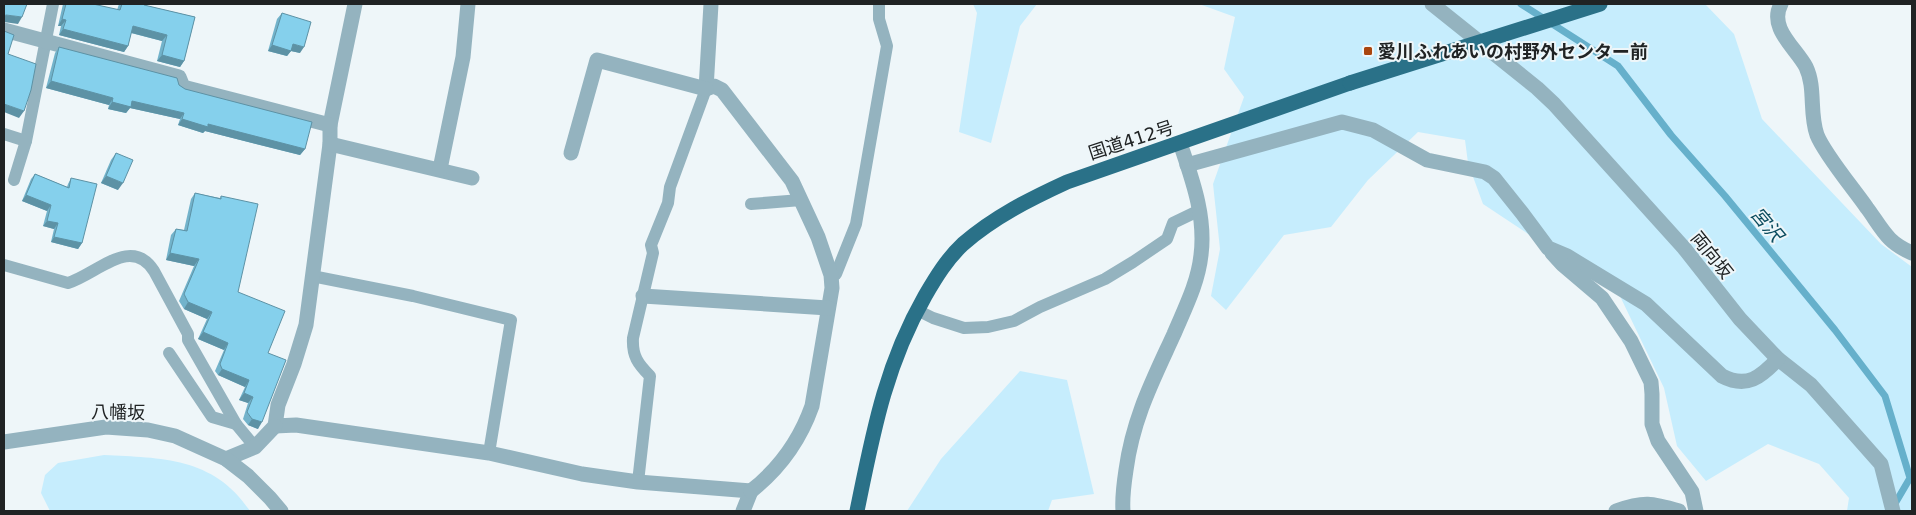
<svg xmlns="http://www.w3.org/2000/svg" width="1916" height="515" font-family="'DejaVu Sans','Noto Sans JP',sans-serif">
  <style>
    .green { fill: #c6edfd }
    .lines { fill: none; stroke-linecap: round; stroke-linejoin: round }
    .stream { stroke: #66b0cb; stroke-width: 7 }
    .service { stroke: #94b3bf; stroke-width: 12 }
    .minor { stroke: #94b3bf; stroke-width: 15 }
    .tertiary { stroke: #94b3bf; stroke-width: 15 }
    .trunk { stroke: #2a7188; stroke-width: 15 }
    .trunk-bridge { stroke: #2a7188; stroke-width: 15 }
    .wall { fill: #72b3cb }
    .shaded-wall { fill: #5d92a5 }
    .building { fill: #85d0ec; stroke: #5d92a5 }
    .poi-dot { fill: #a9460f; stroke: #eef6f9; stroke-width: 2 }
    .labels { text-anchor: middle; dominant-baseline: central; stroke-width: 4; stroke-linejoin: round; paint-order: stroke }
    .poi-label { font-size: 18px; font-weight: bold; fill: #202324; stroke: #eef6f9; text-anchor: start }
    .street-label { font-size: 18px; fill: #202324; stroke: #eef6f9 }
    .water-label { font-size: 19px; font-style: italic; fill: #0b4c5f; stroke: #eef6f9 }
  </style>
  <rect width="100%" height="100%" fill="#eef6f9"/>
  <g class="green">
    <polygon points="973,4 1037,4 1020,26 991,143 959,132 977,13"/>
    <polygon points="1199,4 1705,4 1734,34 1762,119 1881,244 1912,267 1912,511 1847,511 1849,498 1819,464 1768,444 1706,481 1677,446 1664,388 1619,294 1483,204 1468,163 1465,140 1418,132 1368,180 1331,227 1284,235 1226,310 1211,296 1220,249 1213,184 1244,97 1224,69 1235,17"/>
    <polygon points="1020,371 1067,380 1094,494 1052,500 1048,511 907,511 941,459"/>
    <path d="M104 455C162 458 214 457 250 511H50L41 493 45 475 58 463Z"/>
  </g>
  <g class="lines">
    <polyline class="stream" points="1521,4 1618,66 1671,135 1725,196 1835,330 1885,396 1910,478 1893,507"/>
    <g class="service">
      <polyline points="4,134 26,141"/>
      <polyline points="14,180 26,141 53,4"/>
      <polyline points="751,204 801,200"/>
      <path d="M4 265 68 283C97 274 131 235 154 271L188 334V340L236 424 255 447"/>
      <polyline points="831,275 836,274 856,224 887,46 879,19 879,4"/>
      <polyline points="312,276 413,296 511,320 489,453"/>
      <polyline points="917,310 933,318 964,328 988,327 1014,321 1040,307 1105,279 1133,262 1167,239 1173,223 1200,210"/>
      <polyline points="169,353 212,417 236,424"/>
      <path d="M638 482 650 376C638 364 632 356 633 338L653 253 651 245 668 203 670 187 706 89"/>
    </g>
    <g class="minor">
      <polyline points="355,4 330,125 330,144 306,325 294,364 278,405 275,426 296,425 489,453 582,474 638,482 751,491 743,511"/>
      <path d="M711 4 706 89 714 86 722 90 792 181 818 237 831 275 832 288 812 406C800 440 779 469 751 491"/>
      <polyline points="1432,4 1537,88 1554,104 1684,248 1740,319 1778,359 1811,385 1881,464 1893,511"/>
      <path d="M1781 4C1768 28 1796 48 1806 67 1816 88 1809 113 1817 135 1825 155 1854 189 1867 208 1874 217 1881 230 1890 239 1895 244 1905 250 1912 253"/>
      <polyline points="4,30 179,77 183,87 330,125"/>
      <polyline points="330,144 472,178"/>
      <polyline points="571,153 597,60 706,89"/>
      <path d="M1187 165 1342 122 1373 130 1427 160 1485 172 1494 178 1522 213 1548 248 1567 256 1646 304 1722 376C1747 389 1761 377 1778 359"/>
      <polyline points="440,169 463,57 468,4"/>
      <polyline points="1552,253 1562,264 1602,298 1631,341 1651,382 1652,394 1652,424 1658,441 1692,492 1696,511"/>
      <polyline points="643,296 828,308"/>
      <polyline points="226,459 255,447 275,426"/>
      <path d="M1616 511C1644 501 1652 503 1679 511"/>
    </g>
    <g class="tertiary">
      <polyline points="4,442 106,427 148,430 175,436 226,459 248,476 270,498 281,511"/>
      <path d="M1123 511C1122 498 1124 483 1126 470 1133 418 1153 380 1174 334 1185 308 1198 283 1201 255 1206 216 1192 179 1180 143"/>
    </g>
    <path class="trunk" d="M857 511C873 433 885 366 925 296 936 277 947 259 963 244 994 217 1030 199 1067 182L1350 83"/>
    <polyline class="trunk-bridge" points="1350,83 1600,4"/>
  </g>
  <g class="wall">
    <polygon points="63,4 93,4 117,10 119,4 145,4 144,5 195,17 184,61 180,67 157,61 162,41 131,33 128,46 124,52 59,35 61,26 58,26"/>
    <polygon points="282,13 300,53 291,51 287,56 268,51 277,19"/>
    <polygon points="59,47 179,85 185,89 305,149 300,155 205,131 203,133 178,125 180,119 130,108 126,113 108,109 109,105 46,88 55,53"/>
    <polygon points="116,153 118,190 101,183 111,160"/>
    <polygon points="35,174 67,187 68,184 71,178 82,243 78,249 51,242 54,229 43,226 47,211 22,201 31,179"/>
    <polygon points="195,193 220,198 221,196 238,292 268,353 258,429 248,425 243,419 248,403 239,400 245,387 218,375 215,371 224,350 198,339 207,319 184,309 179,301 194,266 166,260 171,235 176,229 184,230 191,199"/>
  </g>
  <g class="shaded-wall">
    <polygon points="6,15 22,17 18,24 4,22 4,16"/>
    <polygon points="62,19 66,20 61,26 58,26"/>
    <polygon points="133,26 167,35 162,41 128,32"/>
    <polygon points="63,29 128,46 124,52 59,35"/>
    <polygon points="293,44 304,47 300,53 291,51 287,56 268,51 272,45"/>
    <polygon points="162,55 184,61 180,67 157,61"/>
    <polygon points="51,81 113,98 109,105 46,88"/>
    <polygon points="132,101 184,113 180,119 130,108 126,113 108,109 112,102"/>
    <polygon points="4,104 24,111 19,118 4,112"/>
    <polygon points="182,119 208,124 305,149 300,155 205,131 203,133 178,125"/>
    <polygon points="106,176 123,183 118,190 101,183"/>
    <polygon points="26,195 51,205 47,211 22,201"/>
    <polygon points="47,221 58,223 54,229 43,226"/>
    <polygon points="54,237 82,243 78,249 51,242"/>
    <polygon points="170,253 199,259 194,266 166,260"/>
    <polygon points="188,302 212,312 207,319 184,309"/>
    <polygon points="203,332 228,343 224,350 198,339"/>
    <polygon points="222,369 249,380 245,387 218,375"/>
    <polygon points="244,393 253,397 248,403 239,400"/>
    <polygon points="252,419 262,422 258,429 248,425"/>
  </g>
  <g class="building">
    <polygon points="4,4 27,4 22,17 6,15 4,16"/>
    <polygon points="66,4 93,4 120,10 122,4 145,4 144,5 195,17 184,61 162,55 167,35 133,26 128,46 63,29 66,20 62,19"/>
    <polygon points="282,13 311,22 304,47 293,44 291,51 272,45"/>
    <polygon points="4,31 14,35 8,54 36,64 31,90 24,111 4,104"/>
    <polygon points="59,47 177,78 179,85 185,89 312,122 305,149 208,124 208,127 182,119 184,113 132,101 131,107 112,102 113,98 51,81"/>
    <polygon points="116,153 133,160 123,183 106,176"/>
    <polygon points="35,174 69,188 71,178 97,184 82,243 54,237 58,223 47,221 51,205 26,195"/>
    <polygon points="195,193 221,199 221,196 258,204 238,292 285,311 268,353 286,360 262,422 252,419 247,412 253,397 244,393 249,380 222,369 220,364 228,343 203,332 212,312 188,302 184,294 199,259 170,253 176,229 187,231"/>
  </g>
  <rect class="poi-dot" x="1363" y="46" width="10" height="10" rx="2.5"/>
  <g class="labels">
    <g class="poi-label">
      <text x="1378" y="51">愛川ふれあいの村野外センター前</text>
    </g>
    <g class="street-label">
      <text transform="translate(1131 140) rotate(-18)">国道412号</text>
      <text transform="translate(1712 255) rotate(51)">両向坂</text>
      <text transform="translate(118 412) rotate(1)">八幡坂</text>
    </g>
    <g class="water-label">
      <text transform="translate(1767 224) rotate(50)">宮沢</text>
    </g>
  </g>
  <rect width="1916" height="515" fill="none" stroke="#202324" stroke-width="10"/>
</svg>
